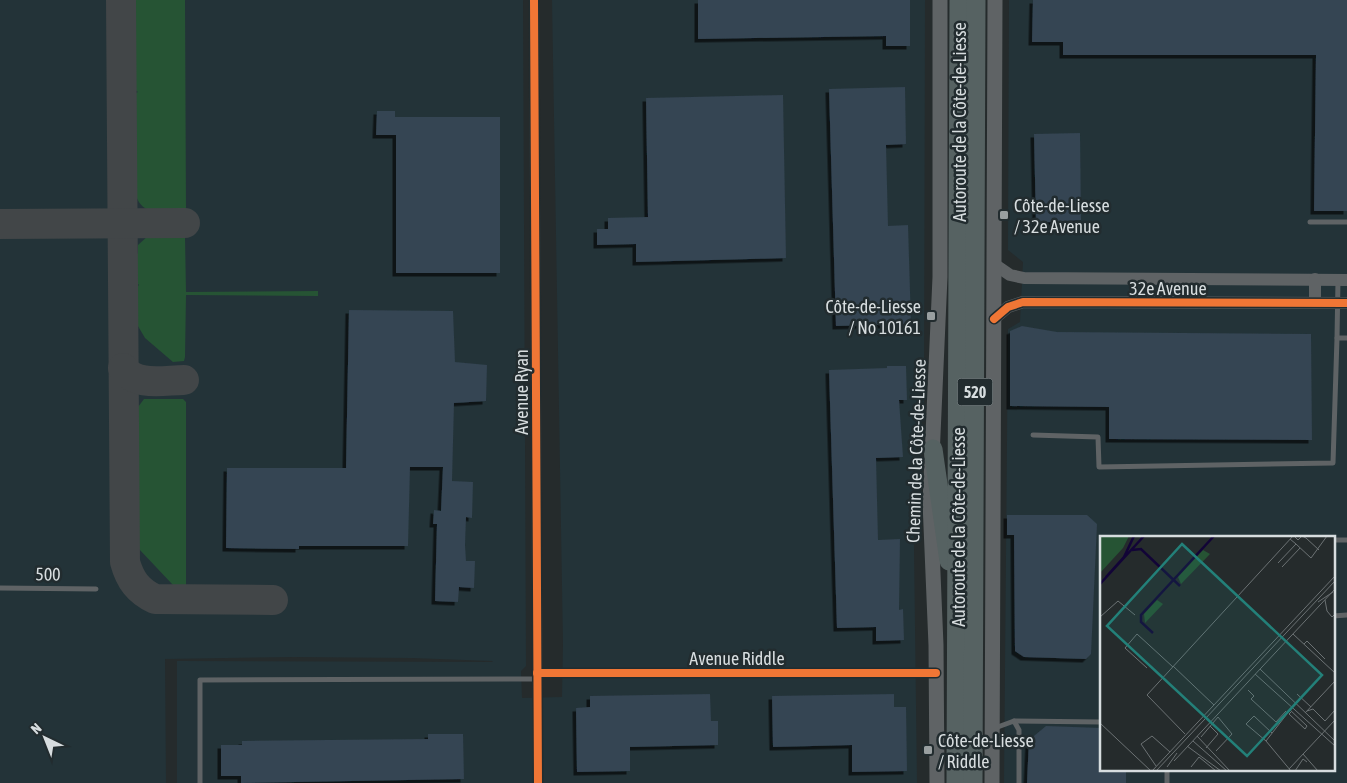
<svg xmlns="http://www.w3.org/2000/svg" width="1347" height="783" font-family="'Asap Condensed',sans-serif">
  <style>
    .built { fill: #233338; fill-rule: evenodd }
    .green { fill: #265434 }
    .lines { fill: none; stroke-linecap: round; stroke-linejoin: round }
    .taxiway { stroke: #424648; stroke-width: 30 }
    .building { fill: #344452; filter: url(#shadow) }
    .service { stroke: #5f6365; stroke-width: 5 }
    .minor { stroke: #5f6365; stroke-width: 10 }
    .tertiary { stroke: #5f6365; stroke-width: 12 }
    .secondary { stroke: #5f6365; stroke-width: 15 }
    .motorway { stroke: #566262; stroke-width: 19 }
    .cycleway-casing { stroke: #222c2f; stroke-width: 11 }
    .cycleway { stroke: #f07635; stroke-width: 8 }
    .poi-dot { fill: #999fa0; stroke: #222c2f; stroke-width: 2 }
    .labels { text-anchor: middle; dominant-baseline: central; stroke-width: 5; stroke-linejoin: round; paint-order: stroke }
    .shield { fill: #222c2f; stroke: #a1a8aa; stroke-width: 1 }
    .shield-label { font-size: 16px; font-weight: bold; fill: #d7dddf }
    .street-label { font-size: 18px; fill: #d7dddf; stroke: #222c2f }
    .poi-label { font-size: 18px; fill: #d7dddf; stroke: #222c2f; text-anchor: start }
    .inset-river { fill: none; stroke: #120437; stroke-width: 2.5 }
    .inset-road { fill: none; stroke: #6c7274; stroke-width: 1 }
    .view { fill: #238079; fill-opacity: 0.15; stroke: #238079; stroke-width: 2.5 }
    .inset-edge { fill: none; stroke: #d7dddf; stroke-width: 2.5 }
  </style>
  <defs>
    <filter id="shadow"><feDropShadow dx="-3.5" dy="3.5" stdDeviation="0" flood-color="#0009"/></filter>
  </defs>
  <rect width="100%" height="100%" fill="#252b2c"/>
  <g class="built">
    <polygon points="0,0 523,0 526,666 521,671 522,698 562,697 563,644 552,0 925,0 924,402 913,470 917,783 177,783 177,661 493,662 492,661 412,658 294,657 165,659 166,783 0,783"/>
    <path d="M1009 0H1347V783H1004L1008 329 1020 322 1023 262 1008 250ZM1101 537H1333V769H1101Z"/>
  </g>
  <g class="green">
    <path d="M133 0H185L186 211C176 211 159 214 149 210 130 203 133 174 137 158L134 156V94L138 92 134 89 136 76 134 73Z"/>
    <polygon points="149,235 185,237 186,292 318,291 318,296 186,295 185,357 184,361 173,362 145,338 135,321 135,289 139,285 135,281 135,256 138,253 138,245"/>
    <polygon points="144,399 183,399 186,402 186,586 173,585 139,549 139,544 136,541 136,473 138,469 136,463 138,444 135,411"/>
  </g>
  <g class="lines">
    <g class="taxiway">
      <path d="M121 0 125 562C130 580 138 591 155 599L273 600"/>
      <polyline points="0,224 185,223"/>
      <path d="M123 368C136 387 164 380 184 380"/>
    </g>
  </g>
  <g class="building">
    <polygon points="698,0 910,0 910,46 886,46 886,36 698,39"/>
    <polygon points="1033,0 1347,0 1347,211 1314,211 1316,55 1063,55 1063,42 1032,42"/>
    <polygon points="905,87 906,144 886,145 888,226 908,225 911,324 836,326 829,89"/>
    <polygon points="783,95 786,258 636,262 636,244 597,245 597,229 608,229 608,218 648,217 646,98"/>
    <polygon points="377,111 395,111 395,117 500,117 500,273 396,273 396,135 376,135"/>
    <polygon points="1080,133 1081,220 1036,223 1034,134"/>
    <polygon points="349,310 453,311 455,362 487,365 486,401 454,403 452,481 473,482 472,518 466,517 465,545 466,561 475,561 474,588 459,587 458,602 435,601 437,524 433,524 434,510 441,511 443,467 410,467 408,546 299,546 299,549 226,548 227,468 346,468"/>
    <polygon points="1022,326 1057,332 1311,334 1312,440 1109,439 1109,407 1010,406 1010,331"/>
    <polygon points="887,366 906,366 907,400 899,400 903,457 876,458 878,540 900,539 899,610 903,609 904,640 876,641 876,627 837,628 829,370 887,368"/>
    <polygon points="1007,515 1087,515 1097,524 1091,654 1086,659 1024,657 1015,651 1014,535 1007,535"/>
    <polygon points="710,694 711,721 718,721 718,745 630,747 630,771 577,772 576,708 590,707 590,696"/>
    <polygon points="894,694 894,707 906,707 907,771 852,772 852,745 773,747 772,696"/>
    <polygon points="1046,726 1101,728 1101,769 1126,769 1126,783 1027,783 1029,740"/>
    <polygon points="428,734 463,734 464,779 241,783 241,776 221,776 221,745 242,745 242,741 428,739"/>
  </g>
  <g class="lines">
    <g class="service">
      <polyline points="1310,222 1347,222"/>
      <polyline points="1338,280 1337,338 1347,338"/>
      <polyline points="1033,435 1098,437 1099,467 1333,463 1337,338"/>
      <polyline points="1333,540 1347,540"/>
      <polyline points="0,588 96,589"/>
      <polyline points="1333,616 1347,615"/>
      <polyline points="1014,721 1101,722"/>
      <polyline points="995,728 1014,721 1019,730 1019,783"/>
      <polyline points="200,783 200,680 537,679"/>
      <polyline points="1167,783 1167,769"/>
    </g>
    <g class="minor">
      <polyline points="534,0 538,783"/>
      <polyline points="537,673 936,673"/>
    </g>
    <g class="tertiary">
      <polyline points="994,264 1010,275 1024,278 1347,280"/>
      <polyline points="1315,279 1315,303"/>
      <polyline points="994,319 1008,307 1023,302 1347,303"/>
    </g>
    <g class="secondary">
      <polyline points="937,783 936,645 930,502 940,277 940,0"/>
      <polyline points="992,783 995,0"/>
    </g>
    <g class="motorway">
      <polyline points="933,449 949,561"/>
      <polyline points="956,783 959,0"/>
      <polyline points="973,783 976,0"/>
    </g>
    <g class="cycleway-casing">
      <g id="cycleway">
        <polyline points="534,0 538,783"/>
        <polyline points="994,319 1008,307 1023,302 1347,303"/>
        <polyline points="537,673 936,673"/>
      </g>
    </g>
    <use href="#cycleway" class="cycleway"/>
  </g>
  <g class="poi-dot">
    <rect x="999" y="210" width="10" height="10" rx="2.5"/>
    <rect x="926" y="311" width="10" height="10" rx="2.5"/>
    <rect x="923" y="745" width="10" height="10" rx="2.5"/>
  </g>
  <g class="labels">
    <rect class="shield" x="957.5" y="378.5" width="35" height="27" rx="4"/>
    <g class="shield-label">
      <text x="975" y="392">520</text>
    </g>
    <g class="street-label">
      <text transform="translate(959 122) rotate(-90)">Autoroute de la Côte-de-Liesse</text>
      <text x="1168" y="288">32e Avenue</text>
      <text transform="translate(521 392) rotate(-90)">Avenue Ryan</text>
      <text transform="translate(916 451) rotate(-88)">Chemin de la Côte-de-Liesse</text>
      <text transform="translate(958 527) rotate(-90)">Autoroute de la Côte-de-Liesse</text>
      <text transform="translate(48 574) rotate(1)">500</text>
      <text x="737" y="658">Avenue Riddle</text>
    </g>
    <g class="poi-label">
      <text x="1014" y="205">Côte-de-Liesse<tspan x="1014" dy="21">/ 32e Avenue</tspan></text>
      <text x="921" y="306" text-anchor="end">Côte-de-Liesse<tspan x="921" dy="21">/ No 10161</tspan></text>
      <text x="938" y="740">Côte-de-Liesse<tspan x="938" dy="21">/ Riddle</tspan></text>
    </g>
  </g>
  <g transform="translate(1100 536)">
    <rect width="235" height="235" fill="#252b2c"/>
    <path d="M0 0H29L23 12 0 37ZM103 14 110 18 81 48 78 41ZM57 64 63 68 45 87 44 78Z" fill="#265434"/>
    <path class="inset-river" d="M32 14 41 13 80 50M6 41 24 21 34 0M0 48 44 0M53 97 41 86V79L114 0"/>
    <path class="inset-road" d="M194 0 198 4 202 0 206 2 219 14M196 8 211 22 227 0M178 27 196 8 190 3M182 31 200 12M225 64 227 75 232 81 235 78M218 66 233 56M0 81 18 65 35 79M193 98 235 137M204 108 207 105 225 123M73 130 114 169M47 132 25 112 37 98 73 131M160 133 235 205M155 138 235 210M148 154 154 160 151 163 176 186 186 175M197 158 211 171M189 173 207 190 205 193 189 178 191 176M190 174 166 205 191 235M207 175 213 173 225 185 235 174M205 177 235 145M0 187 51 235M85 198 47 159 193 0M97 200 130 235M101 201 118 181M93 205 127 235M166 205 146 188 154 180 172 197M87 210 121 235M106 212 118 198 110 190M116 215 132 198 118 181M203 218 218 235M74 225 235 53M56 230 41 208 52 200 70 216M67 231 77 217M91 231 99 221 116 235M189 233 235 184M52 235 235 40M56 235 235 45M195 235 203 223 207 226"/>
    <path class="view" d="M82 8 222 139 147 220 7 90Z"/>
    <rect width="235" height="235" class="inset-edge"/>
  </g>
  <g transform="translate(45 738) rotate(317)" stroke="#222c2f" stroke-width="4" paint-order="stroke">
  <path d="M0-4L9 19L0 12L-9 19Z" fill="#d7dddf"/>
  <text y="-8" font-size="14" font-weight="bold" text-anchor="middle" fill="#d7dddf">N</text>
  </g>
</svg>
